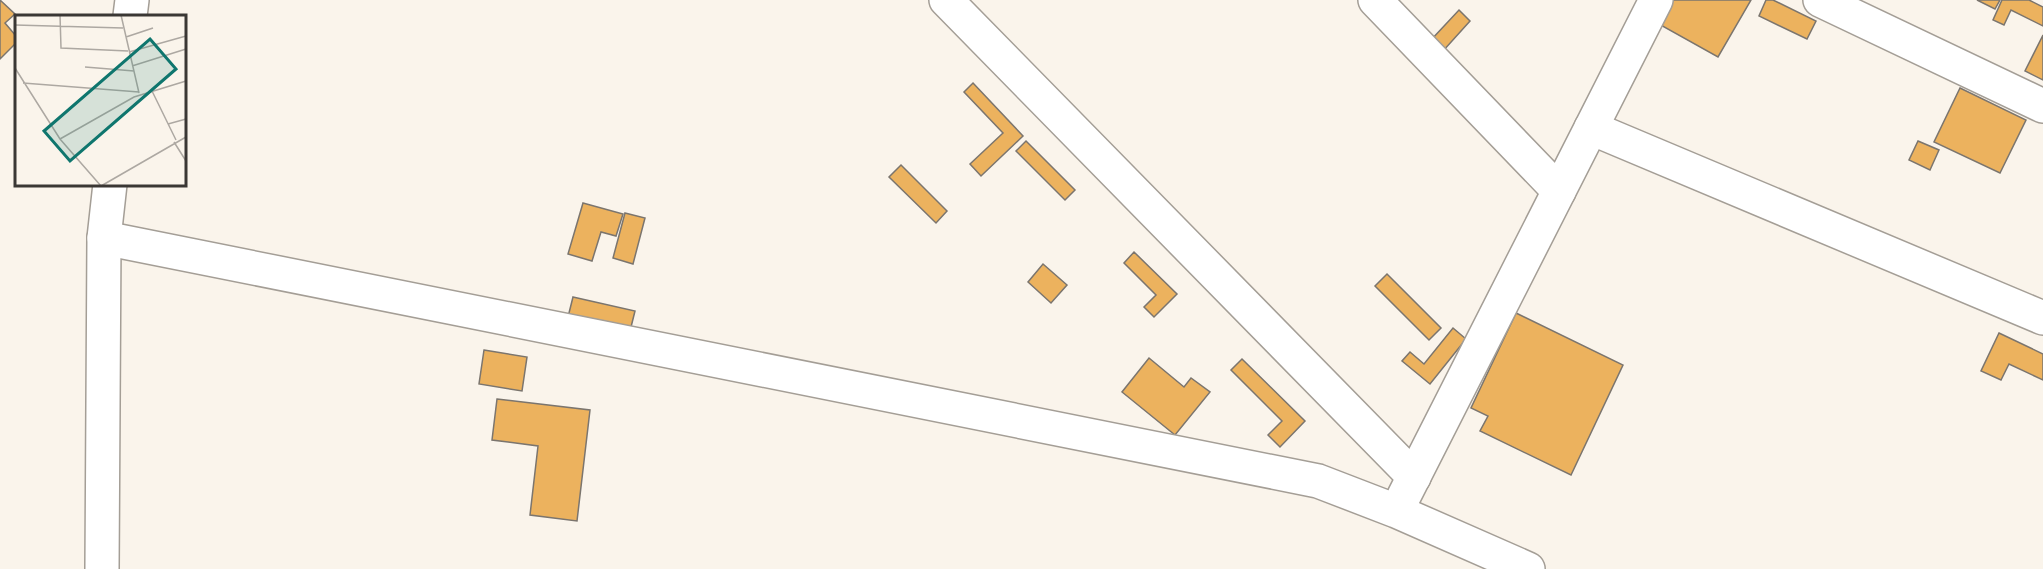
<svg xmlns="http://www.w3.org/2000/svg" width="2043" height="569" font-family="'PT Sans Narrow',sans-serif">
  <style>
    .building { fill: #ecb25e; stroke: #7b756e; stroke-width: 1.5 }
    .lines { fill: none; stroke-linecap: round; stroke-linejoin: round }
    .minor-casing { stroke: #a49e96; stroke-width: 36 }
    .minor { stroke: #fff; stroke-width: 33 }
    .inset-road { fill: none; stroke: #ada8a2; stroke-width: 1.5 }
    .view { fill: #0f766e; fill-opacity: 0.15; stroke: #0f766e; stroke-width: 3 }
    .inset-edge { fill: none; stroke: #3a3734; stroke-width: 3 }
  </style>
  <rect width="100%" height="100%" fill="#faf4eb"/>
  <g class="building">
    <polygon points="0,0 15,14 5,23 16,36 16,43 0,59"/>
    <polygon points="1669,0 1751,0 1718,57 1657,23"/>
    <polygon points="1766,0 1773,0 1816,21 1807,39 1759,16"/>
    <polygon points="1977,0 2000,0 1995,9"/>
    <polygon points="2002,0 2029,0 2043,7 2043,26 2011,10 2004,25 1993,20"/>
    <polygon points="1459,10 1470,21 1443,51 1431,40"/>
    <polygon points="2043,35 2043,80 2025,71"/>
    <polygon points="973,83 1023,136 981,176 970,164 1003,133 964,92"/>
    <polygon points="1960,88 2026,120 2000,173 1934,142"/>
    <polygon points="1026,141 1075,190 1065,200 1016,151"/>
    <polygon points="1918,141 1939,150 1930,170 1909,160"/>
    <polygon points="901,165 947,211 936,223 889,177"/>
    <polygon points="583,203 623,214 616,236 601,232 592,261 568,254"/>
    <polygon points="625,213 645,218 633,264 613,258"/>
    <polygon points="1134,252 1177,294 1154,317 1144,307 1156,295 1124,263"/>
    <polygon points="1043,264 1067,285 1051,303 1028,282"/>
    <polygon points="1387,274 1441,328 1429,340 1375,286"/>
    <polygon points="573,297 635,311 630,331 568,317"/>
    <polygon points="1516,313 1623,365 1571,475 1480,431 1488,416 1471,408"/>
    <polygon points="1453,328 1466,339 1430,384 1402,361 1410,352 1424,364"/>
    <polygon points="1999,333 2043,354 2043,380 2009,364 2001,380 1981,371"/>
    <polygon points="484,350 527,357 522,391 479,384"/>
    <polygon points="1149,358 1184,387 1191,378 1210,392 1175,435 1122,392"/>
    <polygon points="1242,359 1305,421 1280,447 1268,435 1282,421 1231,370"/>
    <polygon points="497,399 590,410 577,521 530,515 538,446 492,440"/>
  </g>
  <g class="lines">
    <g class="minor-casing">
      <g id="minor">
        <polyline points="946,0 1414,477"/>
        <polyline points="1375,0 1559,191"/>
        <polyline points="1820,0 2043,106"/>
        <polyline points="130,16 132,0"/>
        <polyline points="1591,128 2043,318"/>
        <polyline points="104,238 1318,481 1396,511 1528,569"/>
        <polyline points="1404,496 1656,0"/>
        <polyline points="102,569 104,238 110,184"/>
      </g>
    </g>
    <use href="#minor" class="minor"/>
  </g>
  <g transform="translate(15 15)">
    <rect width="171" height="171" fill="#faf4eb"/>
    <path class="inset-road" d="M45 0 46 33 113 36M106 0 124 78M0 10 108 13M111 22 138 13M114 37 171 21M117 51 171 34M70 52 119 56M0 53 45 124 86 171M8 68 124 77M137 76 161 125M153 109 171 104M45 124 119 82 171 66M159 127 171 146M86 171 171 122"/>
    <path class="view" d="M135 24 161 54 55 146 29 116Z"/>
    <rect width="171" height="171" class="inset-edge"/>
  </g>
</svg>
